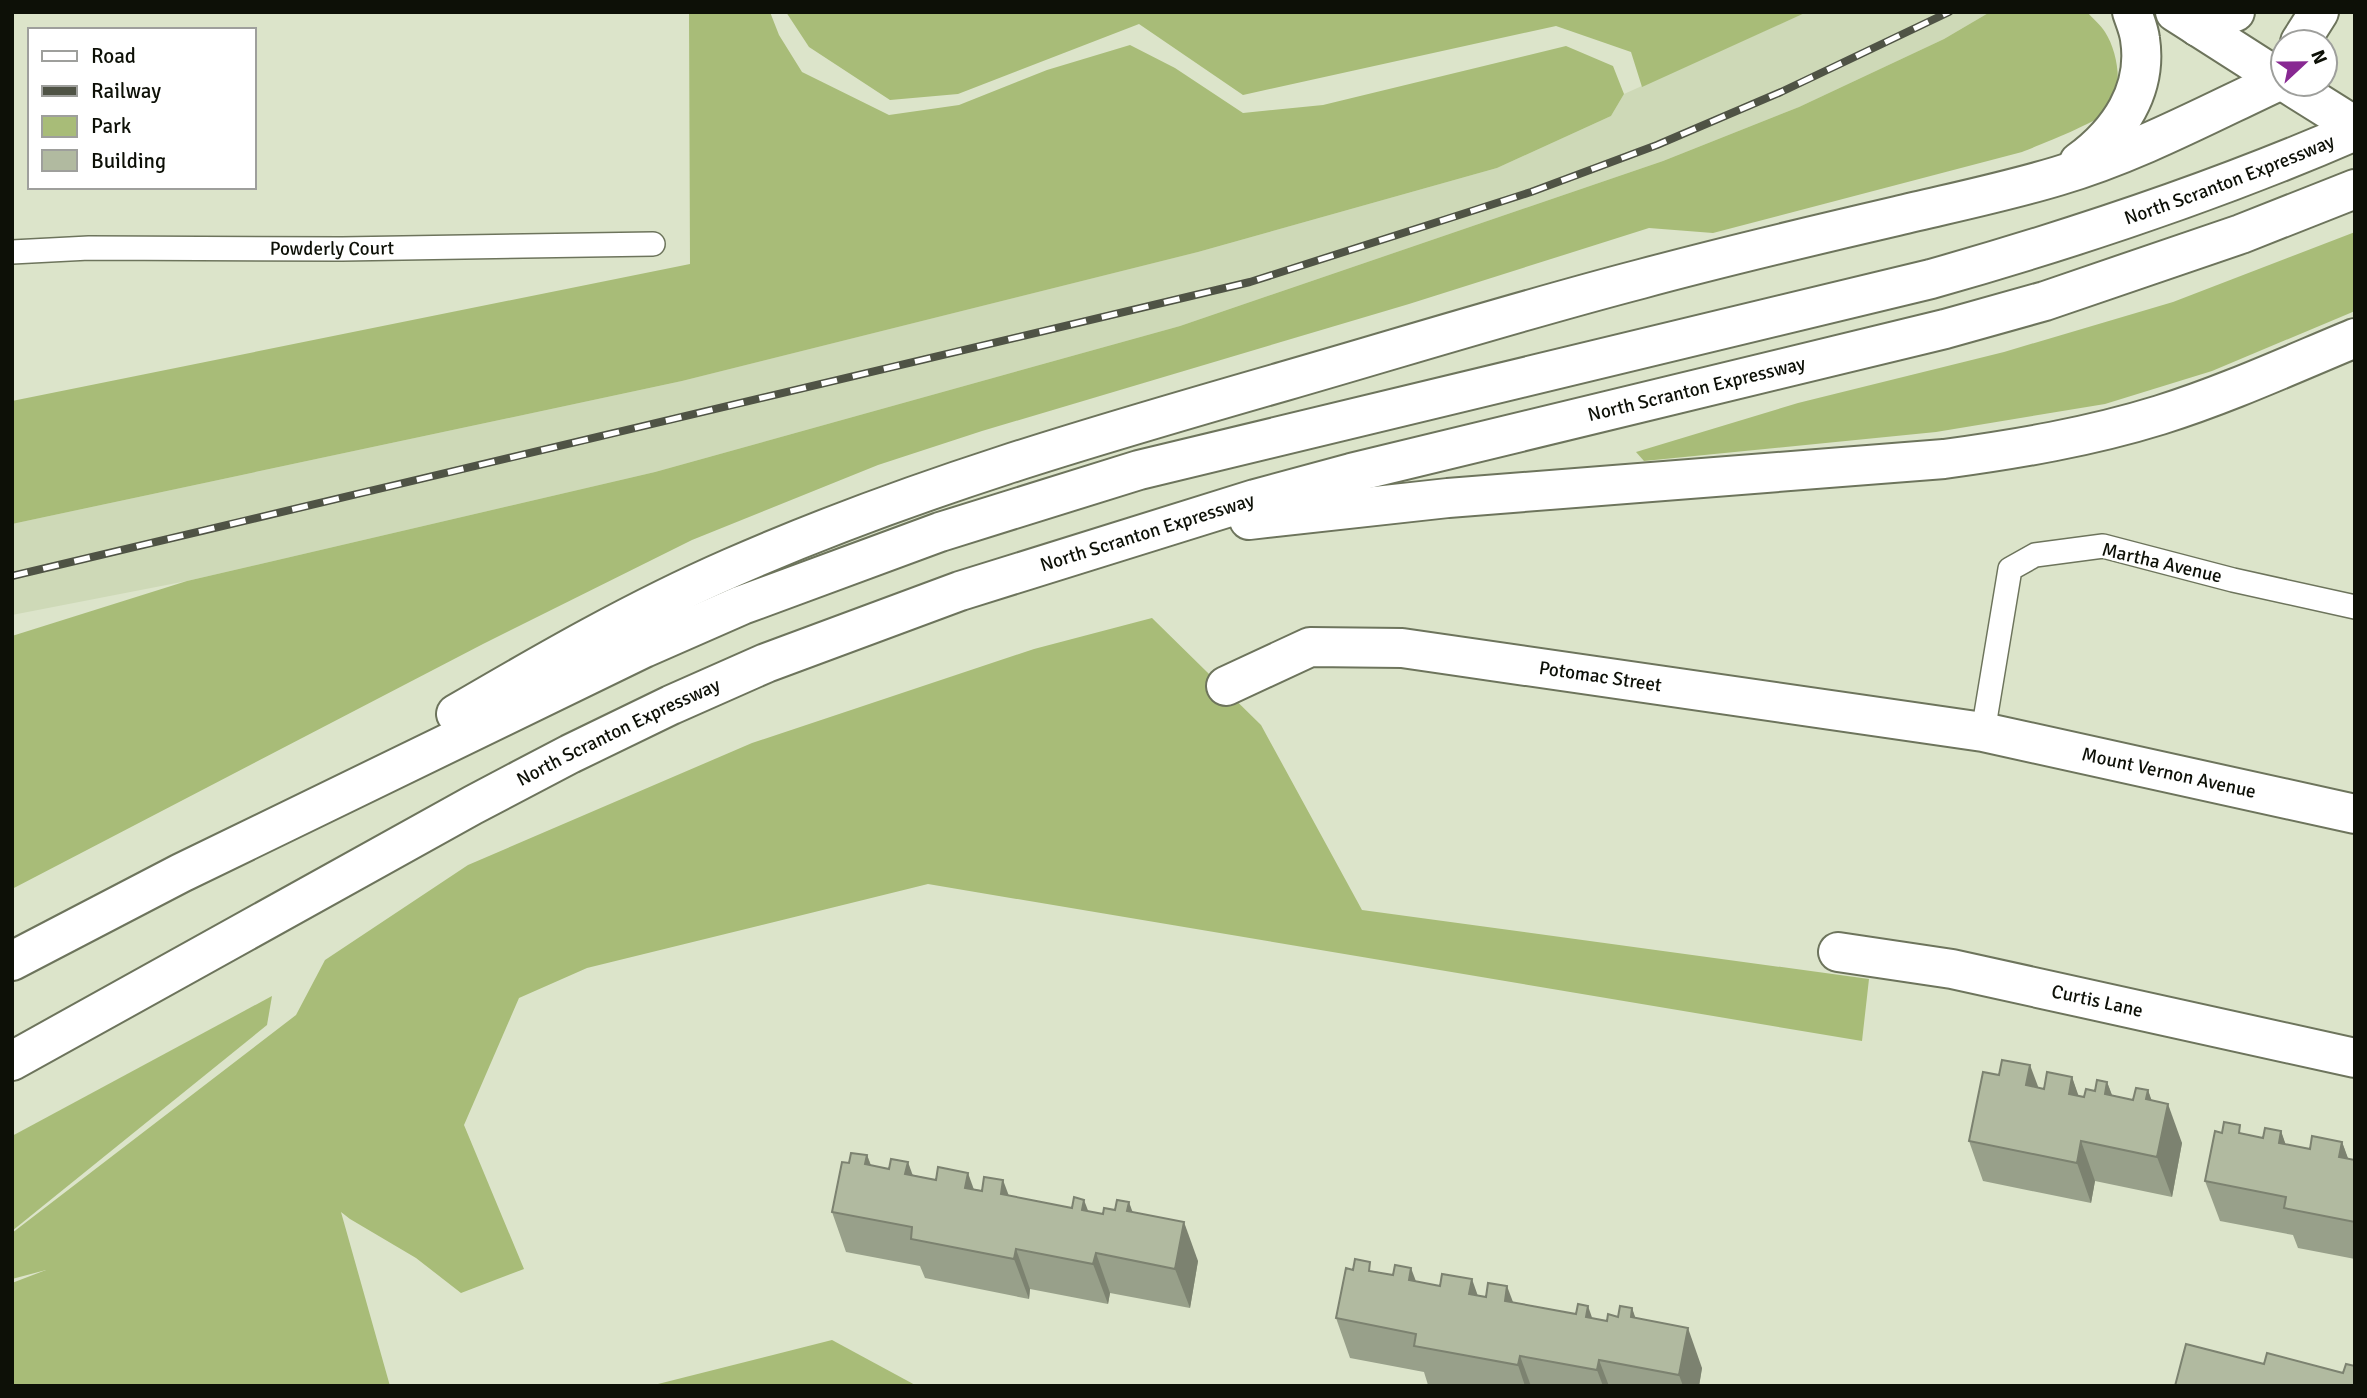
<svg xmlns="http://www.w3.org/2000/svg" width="2367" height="1398" font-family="Signika,sans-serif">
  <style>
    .built { fill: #ced9b7 }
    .green { fill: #a8bc78 }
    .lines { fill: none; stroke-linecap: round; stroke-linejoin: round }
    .service-casing { stroke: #6d745c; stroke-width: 26 }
    .minor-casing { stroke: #6d745c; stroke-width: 42 }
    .primary-casing { stroke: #6d745c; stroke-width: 42 }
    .motorway-casing { stroke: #6d745c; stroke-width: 42 }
    .service { stroke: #fff; stroke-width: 23 }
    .minor { stroke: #fff; stroke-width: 38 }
    .primary { stroke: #fff; stroke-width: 38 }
    .motorway { stroke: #fff; stroke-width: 38 }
    .rail-casing { stroke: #4f5345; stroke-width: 8 }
    .rail { stroke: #fff; stroke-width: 5; stroke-dasharray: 16; stroke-linecap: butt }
    .wall { fill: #98a08a }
    .shaded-wall { fill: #7c8270 }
    .building { fill: #b1baa0; stroke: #7c8270; stroke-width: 2 }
    .labels { text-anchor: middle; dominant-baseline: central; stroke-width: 5; stroke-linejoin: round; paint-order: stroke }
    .street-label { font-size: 19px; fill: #0d1007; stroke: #fff }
  </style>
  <rect width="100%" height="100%" fill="#dce4ca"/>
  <polygon class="built" points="1807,12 1990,12 1944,39 1799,107 1663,161 1180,326 655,472 187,581 12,615 12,524 682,381 1198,252 1497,168 1611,116 1624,94"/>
  <g class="green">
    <polygon points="689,12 770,12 779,35 802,72 889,115 959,105 1047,70 1130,45 1175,68 1243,113 1323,105 1566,46 1613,66 1624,94 1611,116 1497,168 1198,252 682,381 12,524 12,401 690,264"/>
    <polygon points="786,12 1807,12 1642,87 1631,52 1556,26 1243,95 1139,24 958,94 890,100 809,47"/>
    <path d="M1990 12H2087C2093 19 2101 25 2105 32 2118 52 2124 90 2109 110 2099 122 2039 145 2022 152L1713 233 1649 228 1409 304 982 431 878 465 692 540 483 644 12 889V636L187 581 655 472 1180 326 1663 161 1799 107 1944 39Z"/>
    <polygon points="2355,232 2355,311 2212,371 2105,404 1936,432 1644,461 1636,452 1798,403 2004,352 2173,302"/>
    <polygon points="1152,618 1261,725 1362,910 1869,979 1862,1041 928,884 587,968 519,998 464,1125 524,1269 461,1293 416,1258 350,1219 341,1212 390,1386 12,1386 12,1283 46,1270 12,1279 12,1233 296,1015 325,960 468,865 752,743 1034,649"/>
    <polygon points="272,996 267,1025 12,1231 12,1136"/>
    <polygon points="832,1340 917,1386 650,1386"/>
  </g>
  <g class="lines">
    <g class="service-casing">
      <g id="service">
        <path id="s1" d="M12 252 89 248 342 249 653 244"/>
        <polyline points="1983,732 2010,569 2035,555 2103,546 2233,580 2355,607"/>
      </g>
    </g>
    <g class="minor-casing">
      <g id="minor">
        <path id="s2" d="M1226 686 1310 647 1402 648 1983 732 2355 814"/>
        <path id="s3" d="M1838 952 1952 969 2355 1058"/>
      </g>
    </g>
    <g class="primary-casing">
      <g id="primary">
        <polyline points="2175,12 2283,81"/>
        <polyline points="2288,84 2355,126"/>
      </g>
    </g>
    <g class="motorway-casing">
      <g id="motorway">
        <polyline points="2198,27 2235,12"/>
        <polyline points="2300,42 2319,12"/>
        <path d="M2079 162C2119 133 2148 90 2140 39 2139 30 2135 21 2132 12"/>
        <path d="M1249 520 1448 498 1944 459C2017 449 2089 437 2160 415 2227 394 2290 365 2355 338"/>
        <path d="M456 714C545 662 635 610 731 568 910 489 1097 435 1285 381 1403 347 1522 310 1641 279 1726 256 1811 236 1897 216 1951 203 2005 192 2058 176 2136 153 2208 114 2281 80L2283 77"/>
        <path id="s4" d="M12 961 181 873 644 648 742 605 940 532 1139 470 1931 279C2076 238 2217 191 2355 131"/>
        <path id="s5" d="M12 1061 473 805 570 754 671 705 766 663 960 591 1255 499 1351 473 1945 329 2045 301 2241 234 2355 189"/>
      </g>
    </g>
    <use href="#service" class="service"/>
    <use href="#minor" class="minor"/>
    <use href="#primary" class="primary"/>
    <use href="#motorway" class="motorway"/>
    <g class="rail-casing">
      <polyline id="rail" points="12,576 1250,282 1531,192 1657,145 1781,92 1949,12"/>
    </g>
    <use href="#rail" class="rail"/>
  </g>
  <g class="wall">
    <polygon points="2072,1077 2078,1096 2084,1097 2107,1082 2112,1095 2133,1100 2148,1090 2151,1100 2182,1143 2172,1197 2095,1181 2091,1203 1983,1181 1969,1141 2038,1088 2044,1089"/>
    <polygon points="2281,1131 2285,1144 2310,1149 2342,1142 2348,1159 2355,1160 2355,1259 2298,1248 2293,1235 2220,1221 2205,1181 2222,1133 2244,1134 2263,1138"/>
    <polygon points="867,1155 871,1165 974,1189 1103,1214 1132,1212 1198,1261 1190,1308 1110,1293 1108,1304 1030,1289 1029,1299 925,1278 920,1266 846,1252 832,1212 849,1163"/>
    <polygon points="1353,1270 1374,1271 1478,1296 1607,1321 1618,1317 1632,1308 1635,1318 1702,1368 1699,1386 1428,1385 1424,1372 1350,1358 1336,1318"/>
  </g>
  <g class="shaded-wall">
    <polygon points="2030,1065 2045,1105 2026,1085"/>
    <polygon points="2072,1077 2086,1117 2069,1094"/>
    <polygon points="2107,1082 2122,1122 2105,1094"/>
    <polygon points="2148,1090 2162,1130 2146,1099"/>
    <polygon points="2168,1104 2182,1143 2172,1197 2157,1157"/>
    <polygon points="2281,1131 2295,1171 2279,1143"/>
    <polygon points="2081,1141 2095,1181 2091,1203 2077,1163"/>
    <polygon points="2342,1142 2355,1177 2339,1157"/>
    <polygon points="867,1155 881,1195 865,1164"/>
    <polygon points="908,1162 922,1201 905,1174"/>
    <polygon points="968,1173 982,1212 965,1188"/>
    <polygon points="1003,1180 1018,1220 1001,1194"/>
    <polygon points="1084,1200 1099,1239 1082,1210"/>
    <polygon points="1129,1202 1143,1241 1127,1211"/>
    <polygon points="1184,1222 1198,1261 1190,1308 1175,1269"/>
    <polygon points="1016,1249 1030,1289 1029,1299 1014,1259"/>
    <polygon points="1096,1253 1110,1293 1108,1304 1093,1264"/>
    <polygon points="1411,1268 1426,1308 1409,1280"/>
    <polygon points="1472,1279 1486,1319 1469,1294"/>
    <polygon points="1507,1286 1522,1326 1505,1301"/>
    <polygon points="1588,1306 1602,1346 1586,1317"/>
    <polygon points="1632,1308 1646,1348 1631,1317"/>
    <polygon points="1688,1328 1702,1368 1699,1386 1683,1386 1679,1375"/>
    <polygon points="1520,1356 1531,1386 1525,1386 1518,1365"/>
    <polygon points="1599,1360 1609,1386 1603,1386 1597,1370"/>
  </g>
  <g class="building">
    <polygon points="2002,1060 2030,1065 2026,1085 2044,1089 2047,1072 2072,1077 2069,1094 2084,1097 2086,1089 2095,1091 2097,1080 2107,1082 2105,1094 2133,1100 2136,1088 2148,1090 2146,1099 2168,1104 2157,1157 2081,1141 2077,1163 1969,1141 1983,1072 1999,1075"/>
    <polygon points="2224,1122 2240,1125 2239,1133 2263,1138 2265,1128 2281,1131 2279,1143 2310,1149 2312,1136 2342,1142 2339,1157 2355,1160 2355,1222 2284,1208 2286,1197 2205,1181 2215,1131 2222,1133"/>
    <polygon points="851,1153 867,1155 865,1164 889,1169 891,1159 908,1162 905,1174 936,1180 938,1167 968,1173 965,1188 982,1191 984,1177 1003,1180 1001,1194 1072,1208 1074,1197 1084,1200 1082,1210 1103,1214 1104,1208 1115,1210 1117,1200 1129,1202 1127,1211 1184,1222 1175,1269 1096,1253 1093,1264 1016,1249 1014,1259 911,1239 912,1227 832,1212 842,1162 849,1163"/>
    <polygon points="1355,1259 1370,1262 1369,1271 1393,1275 1395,1265 1411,1268 1409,1280 1440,1286 1442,1274 1472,1279 1469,1294 1486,1297 1488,1283 1507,1286 1505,1301 1576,1314 1578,1304 1588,1306 1586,1317 1607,1321 1608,1314 1618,1317 1620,1306 1632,1308 1631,1317 1688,1328 1679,1375 1599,1360 1597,1370 1520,1356 1518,1365 1414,1346 1416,1334 1336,1318 1346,1268 1353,1270"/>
    <polygon points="2186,1344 2264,1364 2267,1353 2343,1373 2346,1364 2355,1366 2355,1386 2175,1386"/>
  </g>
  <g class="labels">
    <g class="street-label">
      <text stroke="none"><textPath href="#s4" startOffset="2361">North Scranton Expressway</textPath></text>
      <text stroke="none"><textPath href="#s1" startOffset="320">Powderly Court</textPath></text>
      <text stroke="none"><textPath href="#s5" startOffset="1824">North Scranton Expressway</textPath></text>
      <text stroke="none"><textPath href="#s5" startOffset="1256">North Scranton Expressway</textPath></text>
      <text transform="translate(2162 563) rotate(13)">Martha Avenue</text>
      <text stroke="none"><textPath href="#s2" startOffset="385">Potomac Street</textPath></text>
      <text stroke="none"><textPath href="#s5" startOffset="690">North Scranton Expressway</textPath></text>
      <text stroke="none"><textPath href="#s2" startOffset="962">Mount Vernon Avenue</textPath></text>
      <text stroke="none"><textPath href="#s3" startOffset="264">Curtis Lane</textPath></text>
    </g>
  </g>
  <rect width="2367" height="1398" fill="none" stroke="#0d1007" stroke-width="28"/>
  <rect x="28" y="28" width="228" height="161" fill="#ffffff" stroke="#9e9f9c" stroke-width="2"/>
  <rect x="42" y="51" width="35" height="10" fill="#ffffff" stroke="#9e9f9c" stroke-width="2"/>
  <text x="91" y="63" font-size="21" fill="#0d1007">Road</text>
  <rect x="42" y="86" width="35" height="10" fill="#4f5345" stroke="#9e9f9c" stroke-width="2"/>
  <text x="91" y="98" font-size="21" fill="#0d1007">Railway</text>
  <rect x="42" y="116" width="35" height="21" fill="#a8bc78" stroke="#9e9f9c" stroke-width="2"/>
  <text x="91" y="133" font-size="21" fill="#0d1007">Park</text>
  <rect x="42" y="150" width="35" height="21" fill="#b1baa0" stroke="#9e9f9c" stroke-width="2"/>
  <text x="91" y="168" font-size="21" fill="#0d1007">Building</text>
  <g transform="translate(2304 63) rotate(68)"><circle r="33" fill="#ffffff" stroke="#9e9f9c" stroke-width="2"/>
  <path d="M0-5L12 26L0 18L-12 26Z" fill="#882892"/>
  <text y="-10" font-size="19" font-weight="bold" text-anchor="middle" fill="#0d1007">N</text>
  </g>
</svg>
